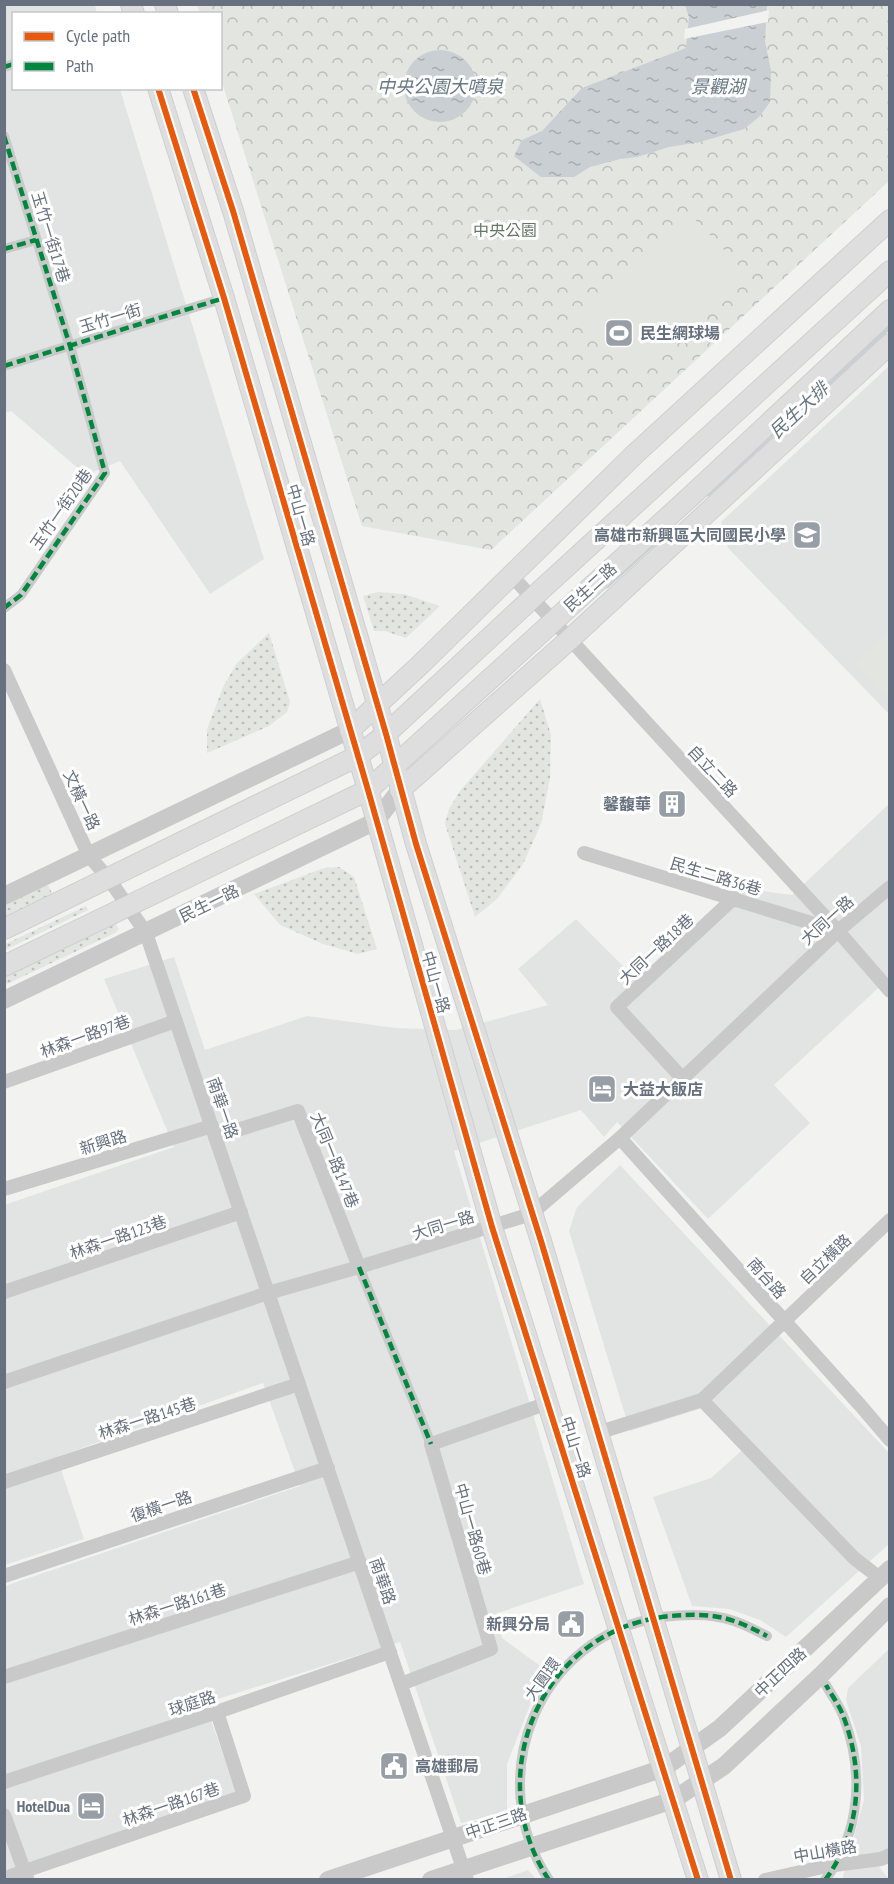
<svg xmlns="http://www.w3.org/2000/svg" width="894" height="1884" font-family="'PT Sans Narrow','Noto Sans TC',sans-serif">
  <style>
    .built { fill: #e2e4e4 }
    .grass { fill: url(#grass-dots) }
    .forest { fill: url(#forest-crowns) }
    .garden { fill: #e2e5e0 }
    .water { fill: url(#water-ripples) }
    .pier { fill: #f2f3f1 }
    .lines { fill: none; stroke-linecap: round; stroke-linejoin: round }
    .stream { stroke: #c9cfd2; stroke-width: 4.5 }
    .secondary-casing { stroke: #cecfcf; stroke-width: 22 }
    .pedestrian { stroke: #c9c9ca; stroke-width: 10 }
    .minor { stroke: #c9c9ca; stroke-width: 14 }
    .tertiary { stroke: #c9c9ca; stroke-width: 18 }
    .secondary { stroke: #dedede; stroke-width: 20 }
    .quiet { stroke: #00873e; stroke-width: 4.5; stroke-dasharray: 9 4.5; stroke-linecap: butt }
    .cycleway-casing { stroke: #fff; stroke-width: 10 }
    .cycleway { stroke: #e8590c; stroke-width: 6 }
    .labels { text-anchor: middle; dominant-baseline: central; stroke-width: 6; stroke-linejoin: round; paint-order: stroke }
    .park-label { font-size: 16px; fill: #657664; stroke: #fff }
    .street-label { font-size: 16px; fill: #66707e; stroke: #fff }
    .poi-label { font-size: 16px; font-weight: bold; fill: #66707e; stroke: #fff; text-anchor: end }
    .water-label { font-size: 18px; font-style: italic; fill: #677782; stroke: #fff }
  </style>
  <defs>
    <pattern id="grass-dots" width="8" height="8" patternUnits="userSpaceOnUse" patternTransform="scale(1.5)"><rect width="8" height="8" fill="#e2e5e0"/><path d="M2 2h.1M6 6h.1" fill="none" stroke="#bbbebb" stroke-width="1.8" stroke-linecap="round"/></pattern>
    <pattern id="forest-crowns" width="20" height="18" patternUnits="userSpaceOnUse" patternTransform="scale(1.5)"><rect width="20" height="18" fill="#e2e5e0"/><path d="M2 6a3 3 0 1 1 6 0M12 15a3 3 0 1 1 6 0" fill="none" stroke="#bbbebb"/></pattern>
    <pattern id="water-ripples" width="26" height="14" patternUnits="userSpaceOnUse" patternTransform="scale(1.5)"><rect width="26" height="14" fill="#c9cfd2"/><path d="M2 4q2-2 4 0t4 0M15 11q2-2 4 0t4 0" fill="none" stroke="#a7acb0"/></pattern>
  </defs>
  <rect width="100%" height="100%" fill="#f2f3f1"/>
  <g class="built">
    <polygon points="5,5 95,5 97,13 14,14 14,88 120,89 264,559 210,594 120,461 86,475 11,411 5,413"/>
    <polygon points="889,366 889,714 728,548 721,522"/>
    <polygon points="889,804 889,978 774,1085 810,1123 708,1219 617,1122 604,1137 581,1110 454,1151 584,1584 495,1614 502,1638 550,1673 532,1700 507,1764 507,1812 461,1823 400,1642 205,1703 237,1794 5,1870 5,1586 300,1486 263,1383 57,1457 84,1539 5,1565 4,1205 174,1147 104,979 174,957 205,1050 307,1016 396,1028 456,1030 548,1005 518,969 576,919 636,979 740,888 792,895"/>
    <polygon points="620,1165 889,1453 889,1544 786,1637 760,1620 729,1609 692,1606 653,1497 711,1478 748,1445 709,1406 630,1431 569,1231 577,1207"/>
    <polygon points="889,1649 890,1861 879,1867 889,1879 842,1880 864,1800 861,1746 846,1700 848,1688"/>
    <polygon points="528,1870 536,1879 502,1879"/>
  </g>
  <g class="grass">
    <polygon points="378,592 404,594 440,606 406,638 385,631 374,631 363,596"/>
    <polygon points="269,633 290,702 287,712 269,726 207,753 207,729 224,685 237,663"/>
    <polygon points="540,699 551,735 550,778 541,824 523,864 497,899 475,917 445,824 449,809 460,791"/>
    <polygon points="339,867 354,877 377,949 358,954 323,944 280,925 254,894 324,868"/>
    <polygon points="48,885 52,893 50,900 5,921 5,901"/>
    <polygon points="86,906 88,910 5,950 5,944"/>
    <polygon points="113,921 119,929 115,933 5,985 5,969"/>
  </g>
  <polygon class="forest" points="197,5 889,5 889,181 491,550 362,526 221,79 220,14 200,13"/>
  <g class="garden">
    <polygon points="687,211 744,271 633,376 576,316"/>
    <polygon points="889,632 889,700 855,663"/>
  </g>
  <g class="water">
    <polygon points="685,5 767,5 765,41 771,71 770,102 759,117 744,129 700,142 669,147 637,157 620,159 590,167 574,177 541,177 514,156 522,140 542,131 582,88 686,48 689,17"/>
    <circle cx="440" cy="86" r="36"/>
  </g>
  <polygon class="pier" points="769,10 768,22 684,39 685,29"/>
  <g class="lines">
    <g class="stream">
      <polyline points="708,494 890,327"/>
      <polyline points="607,586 663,535"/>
    </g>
    <g class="secondary-casing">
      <g id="secondary">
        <polyline points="131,4 134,14"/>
        <polyline points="165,4 168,14"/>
        <polyline points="158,88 224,298 368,790 492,1227 698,1880"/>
        <polyline points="193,88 233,211 386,734 416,844 541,1241 731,1880"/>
        <polyline points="350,730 421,664 635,454 890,220"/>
        <polyline points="400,790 569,640 890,344"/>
        <polyline points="4,929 358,756 386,734 542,589 890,271"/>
        <polyline points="4,966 368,790 690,497 890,310"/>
      </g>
    </g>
    <g class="pedestrian">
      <polyline points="4,67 14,64"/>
      <polyline points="4,136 70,346 105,473 21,595 4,608"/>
      <polyline points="4,249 36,240"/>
      <polyline points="4,366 224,298"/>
      <polyline points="359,1267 431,1444"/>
      <path d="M549 1880C481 1778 538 1635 662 1617 686 1614 712 1613 734 1621 746 1625 757 1631 767 1636"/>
      <path d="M825 1880C861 1832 864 1772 844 1718 840 1706 832 1696 826 1685"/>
    </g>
    <g class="minor">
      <polyline points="511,575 838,931 890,991"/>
      <polyline points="4,670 89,856 109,879 146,933 467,1880"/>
      <polyline points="584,853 837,931"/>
      <polyline points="682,1078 617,1007 734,898"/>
      <polyline points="4,1082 176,1021"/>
      <polyline points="215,1137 298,1111 359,1267"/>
      <polyline points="620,1138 860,1405 890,1440"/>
      <polyline points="4,1189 212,1126"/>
      <polyline points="4,1292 241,1212"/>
      <polyline points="4,1382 268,1293 359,1267 531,1214 620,1138 838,931 890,887"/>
      <polyline points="702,1400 854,1558 881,1579"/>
      <polyline points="597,1433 702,1400 890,1220"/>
      <polyline points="4,1482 299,1384"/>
      <polyline points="4,1576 328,1468"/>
      <polyline points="4,1677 360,1562"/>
      <polyline points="401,1684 491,1649 431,1444 548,1403"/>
      <polyline points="4,1782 217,1712 390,1652"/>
      <polyline points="4,1815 27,1878"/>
      <polyline points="4,1878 244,1796 217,1712"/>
      <polyline points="765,1880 827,1866 881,1859 890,1855"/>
    </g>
    <g class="tertiary">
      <polyline points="4,896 350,730"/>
      <polyline points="4,1000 376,821 400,790"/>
      <polyline points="328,1880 664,1768 720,1728 890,1569"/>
      <polyline points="431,1880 673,1800 724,1766 820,1676 890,1606"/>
    </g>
    <use href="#secondary" class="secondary"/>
    <g class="quiet">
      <polyline points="4,67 14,64"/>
      <polyline points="4,136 70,346 105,473 21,595 4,608"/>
      <polyline points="4,249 36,240"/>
      <polyline points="4,366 224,298"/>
      <polyline points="359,1267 431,1444"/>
      <path d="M549 1880C481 1778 538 1635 662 1617 686 1614 712 1613 734 1621 746 1625 757 1631 767 1636"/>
      <path d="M825 1880C861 1832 864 1772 844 1718 840 1706 832 1696 826 1685"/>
    </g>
    <g class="cycleway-casing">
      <g id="cycleway">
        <polyline points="158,88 224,298 368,790 492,1227 698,1880"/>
        <polyline points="193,88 233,211 386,734 416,844 541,1241 731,1880"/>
      </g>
    </g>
    <use href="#cycleway" class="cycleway"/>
  </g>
  <defs>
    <g id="stadium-square" transform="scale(1.5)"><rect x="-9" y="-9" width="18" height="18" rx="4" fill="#979ea6" stroke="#fff"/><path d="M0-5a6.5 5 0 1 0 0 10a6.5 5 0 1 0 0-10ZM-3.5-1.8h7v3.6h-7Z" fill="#fff"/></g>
    <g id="school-square" transform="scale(1.5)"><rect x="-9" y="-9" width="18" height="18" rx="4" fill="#979ea6" stroke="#fff"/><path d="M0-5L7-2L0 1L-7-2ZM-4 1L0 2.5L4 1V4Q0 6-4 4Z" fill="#fff"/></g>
    <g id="building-square" transform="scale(1.5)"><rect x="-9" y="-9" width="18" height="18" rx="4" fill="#979ea6" stroke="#fff"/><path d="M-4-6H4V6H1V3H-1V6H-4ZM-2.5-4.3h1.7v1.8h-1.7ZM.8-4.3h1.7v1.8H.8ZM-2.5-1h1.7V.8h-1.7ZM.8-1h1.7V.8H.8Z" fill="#fff"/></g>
    <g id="hotel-square" transform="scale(1.5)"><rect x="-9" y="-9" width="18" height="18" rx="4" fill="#979ea6" stroke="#fff"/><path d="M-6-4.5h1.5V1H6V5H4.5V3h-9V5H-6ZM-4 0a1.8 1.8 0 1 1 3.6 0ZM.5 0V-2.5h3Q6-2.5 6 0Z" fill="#fff"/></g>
    <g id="civic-square" transform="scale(1.5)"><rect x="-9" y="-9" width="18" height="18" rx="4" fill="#979ea6" stroke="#fff"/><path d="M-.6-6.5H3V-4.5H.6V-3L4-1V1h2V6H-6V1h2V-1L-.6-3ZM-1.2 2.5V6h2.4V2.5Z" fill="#fff"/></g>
  </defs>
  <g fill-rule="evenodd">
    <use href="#stadium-square" x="619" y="333"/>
    <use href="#school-square" x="807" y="535"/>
    <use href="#building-square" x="672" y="804"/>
    <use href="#hotel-square" x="602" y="1089"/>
    <use href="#civic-square" x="571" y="1624"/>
    <use href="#civic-square" x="394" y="1766"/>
    <use href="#hotel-square" x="91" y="1806"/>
  </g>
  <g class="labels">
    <g class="park-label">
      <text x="505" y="230">中央公園</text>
    </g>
    <g class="street-label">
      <text transform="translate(51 237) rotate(73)">玉竹一街17巷</text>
      <text transform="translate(110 318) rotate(-17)">玉竹一街</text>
      <text transform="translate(61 509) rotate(-55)">玉竹一街20巷</text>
      <text transform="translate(301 515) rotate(74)">中山一路</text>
      <text transform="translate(590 587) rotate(-42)">民生二路</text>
      <text transform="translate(713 771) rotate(47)">自立二路</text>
      <text transform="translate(82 800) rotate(65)">文橫一路</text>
      <text transform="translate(716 876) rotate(17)">民生二路36巷</text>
      <text transform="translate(209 903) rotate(-26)">民生一路</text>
      <text transform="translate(827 920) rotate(-42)">大同一路</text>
      <text transform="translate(656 949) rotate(-43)">大同一路18巷</text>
      <text transform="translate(436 982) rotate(74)">中山一路</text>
      <text transform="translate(85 1036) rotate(-20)">林森一路97巷</text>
      <text transform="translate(223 1108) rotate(71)">南華一路</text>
      <text transform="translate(103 1142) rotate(-17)">新興路</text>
      <text transform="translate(335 1160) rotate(68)">大同一路147巷</text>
      <text transform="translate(443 1225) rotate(-17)">大同一路</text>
      <text transform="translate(118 1237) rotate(-19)">林森一路123巷</text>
      <text transform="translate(825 1259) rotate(-44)">自立橫路</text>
      <text transform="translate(767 1278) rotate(48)">南台路</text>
      <text transform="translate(147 1418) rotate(-18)">林森一路145巷</text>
      <text transform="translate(576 1447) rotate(72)">中山一路</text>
      <text transform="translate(161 1506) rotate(-19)">復橫一路</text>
      <text transform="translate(473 1529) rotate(74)">中山一路60巷</text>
      <text transform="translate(383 1581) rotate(71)">南華路</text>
      <text transform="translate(177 1604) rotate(-18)">林森一路161巷</text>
      <text transform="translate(780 1672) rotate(-43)">中正四路</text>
      <text transform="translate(542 1679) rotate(-54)">大圓環</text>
      <text transform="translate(192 1703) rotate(-18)">球庭路</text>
      <text transform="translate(171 1804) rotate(-19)">林森一路167巷</text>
      <text transform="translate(496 1823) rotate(-19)">中正三路</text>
      <text transform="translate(825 1851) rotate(-10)">中山橫路</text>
    </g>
    <g class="poi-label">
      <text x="640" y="333" text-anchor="start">民生網球場</text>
      <text x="786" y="535">高雄市新興區大同國民小學</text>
      <text x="651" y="804">馨馥華</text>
      <text x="623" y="1089" text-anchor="start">大益大飯店</text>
      <text x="550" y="1624">新興分局</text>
      <text x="415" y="1766" text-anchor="start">高雄郵局</text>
      <text x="70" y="1806">HotelDua</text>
    </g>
    <g class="water-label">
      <text x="440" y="86">中央公園大噴泉</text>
      <text x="718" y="86">景觀湖</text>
      <text transform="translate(799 410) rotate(-43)">民生大排</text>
    </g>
  </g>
  <rect width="894" height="1884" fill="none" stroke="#66707e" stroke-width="12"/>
  <rect x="12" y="12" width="210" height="78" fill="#ffffff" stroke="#c2c6cb" stroke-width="1.5"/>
  <rect x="24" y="32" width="30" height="9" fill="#e8590c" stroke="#c2c6cb" stroke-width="1.5"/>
  <text x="66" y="42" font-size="18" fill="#66707e">Cycle path</text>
  <rect x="24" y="62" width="30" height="9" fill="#00873e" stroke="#c2c6cb" stroke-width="1.5"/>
  <text x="66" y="72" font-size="18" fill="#66707e">Path</text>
</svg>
